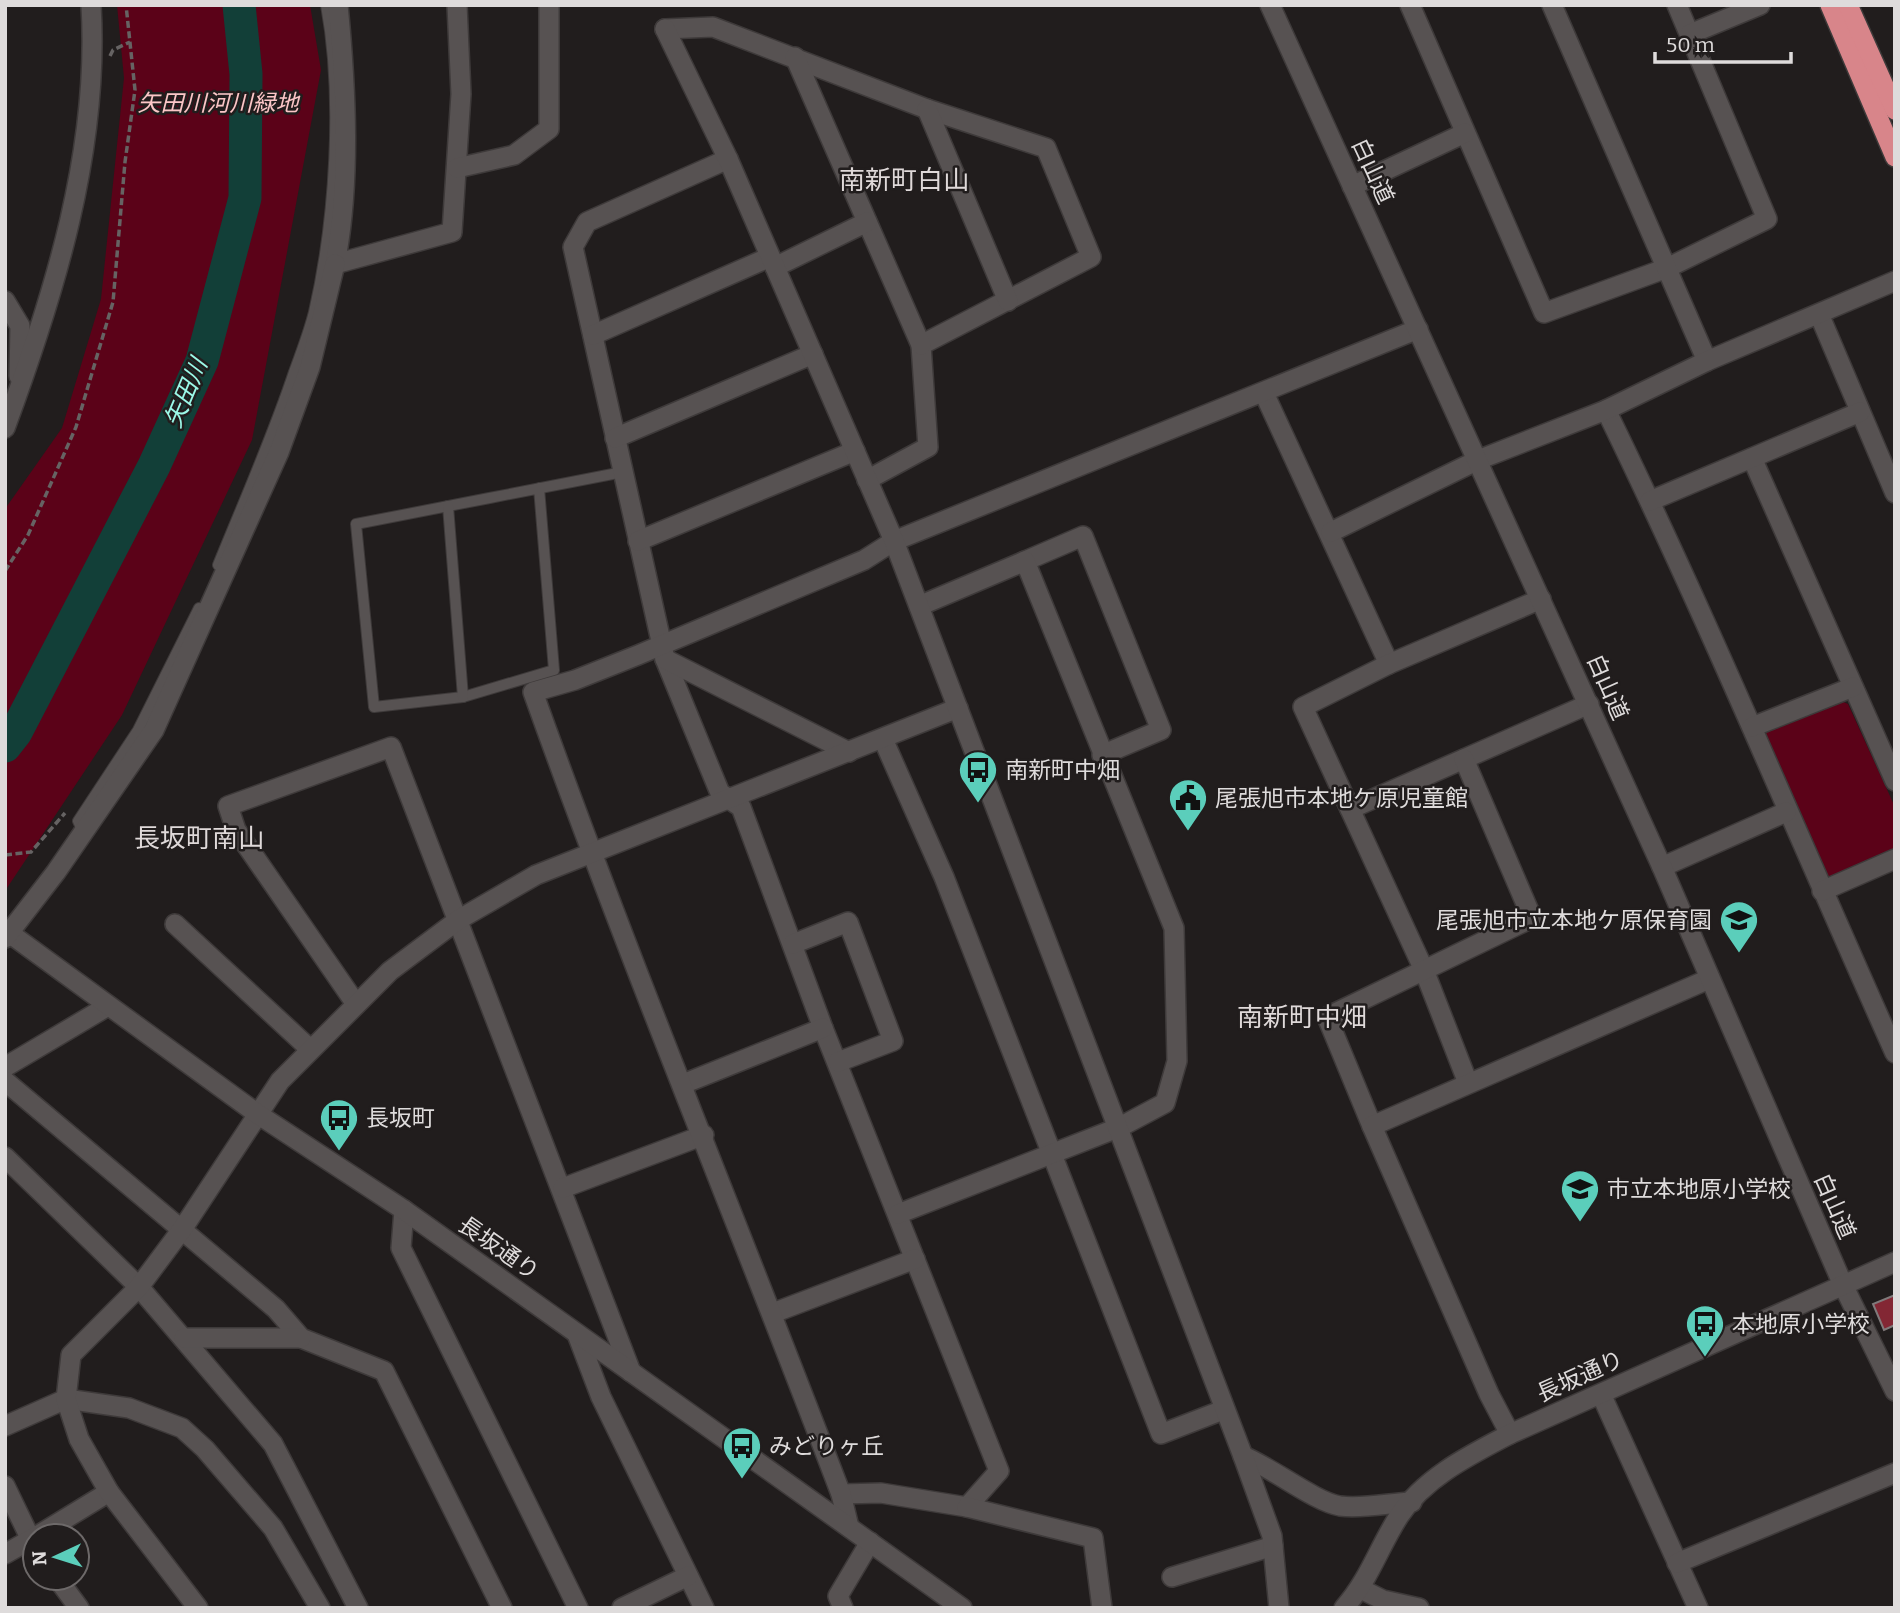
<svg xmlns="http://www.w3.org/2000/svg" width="1900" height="1613" font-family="Bitter,'Noto Sans JP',serif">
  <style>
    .green { fill: #5b0218 }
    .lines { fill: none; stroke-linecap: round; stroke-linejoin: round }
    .river { stroke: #123f38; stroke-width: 33 }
    .building { fill: #832734; stroke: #807a7b; stroke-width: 2 }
    .service-casing { stroke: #3e3a3a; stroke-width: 12 }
    .minor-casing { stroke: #3e3a3a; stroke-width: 22 }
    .tertiary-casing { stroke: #3e3a3a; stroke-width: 22 }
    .trunk-casing { stroke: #3e3a3a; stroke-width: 22 }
    .path { stroke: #666363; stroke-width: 3.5; stroke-dasharray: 7 3.5; stroke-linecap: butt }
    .service { stroke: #575252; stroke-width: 10 }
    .minor { stroke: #575252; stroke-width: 19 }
    .tertiary { stroke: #575252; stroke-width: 19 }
    .trunk { stroke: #d8858a; stroke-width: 19 }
    .labels { text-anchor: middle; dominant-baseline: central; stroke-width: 5; stroke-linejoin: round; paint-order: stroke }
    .park-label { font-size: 23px; font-style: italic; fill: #fcc6c7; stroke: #211d1d }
    .street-label { font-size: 23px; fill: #dedbdb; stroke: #211d1d }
    .poi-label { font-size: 23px; fill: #dedbdb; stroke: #211d1d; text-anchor: start }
    .water-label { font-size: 24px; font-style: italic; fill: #9bf9e8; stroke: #211d1d }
    .quarter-label { font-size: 26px; fill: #dfd9d9; stroke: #211d1d }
  </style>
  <rect width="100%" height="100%" fill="#211d1d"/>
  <g class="green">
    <polygon points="117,5 310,5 321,70 252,440 122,715 5,891 5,509 62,428 101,299 124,78"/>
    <polygon points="1839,700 1848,704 1895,807 1895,850 1828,880 1762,732"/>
  </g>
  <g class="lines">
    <polyline class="river" points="5,746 16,732 154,466 202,361 245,198 246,74 239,5"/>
  </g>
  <polygon class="building" points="1895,1295 1895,1325 1884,1330 1873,1304"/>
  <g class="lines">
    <g class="service-casing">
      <g id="service">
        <path d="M539 488 554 670 463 697 374 707 356 524C445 507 534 489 623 472"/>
        <polyline points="448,506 463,697"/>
        <path d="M218 565C244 501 272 438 294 372 301 353 309 332 314 312 335 220 343 98 326 5"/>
        <polyline points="83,832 78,821 138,730 199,608"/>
      </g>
    </g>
    <g class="minor-casing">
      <g id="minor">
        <path d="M338 5C346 87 351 183 335 264L452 232 461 94 457 5"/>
        <polyline points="1410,5 1544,313 1667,268 1767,219 1677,5"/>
        <polyline points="1552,5 1707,361"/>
        <polyline points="665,29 713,27 927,109 1046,148 1091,257 921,345 928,447 867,480"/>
        <polyline points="1690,34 1760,5"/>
        <polyline points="795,57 921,345"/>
        <polyline points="927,109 1008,301"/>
        <polyline points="728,159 587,222 573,247 665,659 720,793 741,807 823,1028 999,1471 967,1507 881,1493 841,1494"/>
        <polyline points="457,168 514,155 549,129 549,5"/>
        <polyline points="1352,186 1465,133"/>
        <polyline points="775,267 867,222"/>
        <polyline points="5,301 20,326 19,376"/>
        <polyline points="1819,314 1895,493"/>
        <polyline points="593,335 770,257"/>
        <polyline points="1264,393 1389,664"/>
        <path d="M1606 410C1709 621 1799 839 1895 1053"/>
        <path d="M5 428C54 295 100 149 91 5"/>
        <polyline points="615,438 813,354"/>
        <polyline points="1752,458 1895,781"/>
        <polyline points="1650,501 1860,412"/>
        <polyline points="1331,532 1478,460 1606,410 1707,361 1895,281"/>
        <polyline points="638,541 855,451"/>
        <polyline points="1025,561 1083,536 1161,730 1102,755"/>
        <polyline points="665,659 849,752"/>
        <polyline points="1752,727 1853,687"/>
        <polyline points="883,739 944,877 1161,1434 1223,1410"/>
        <polyline points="1350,809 1589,704"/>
        <polyline points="1662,867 1786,812"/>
        <polyline points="1822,891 1895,859"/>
        <polyline points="175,924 310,1049"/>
        <polyline points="793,944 848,922 893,1041 838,1062"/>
        <polyline points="356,1004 236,830 228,806 391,747 631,1372"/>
        <polyline points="5,1067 108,1006"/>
        <polyline points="5,1081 276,1309 301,1338 384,1371 502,1608"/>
        <polyline points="1468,1083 1424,970 1303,707 1389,664 1541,599"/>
        <polyline points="683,1084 823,1028"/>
        <polyline points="1372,1126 1327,1017 1532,918 1464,759"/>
        <polyline points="5,1157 139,1287 273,1444 358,1608"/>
        <polyline points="563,1188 704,1135"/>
        <polyline points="404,1210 401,1248 578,1608"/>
        <polyline points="898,1214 1120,1127 1165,1103 1177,1061 1174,928 1025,561 919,606"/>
        <polyline points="773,1313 915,1259"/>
        <polyline points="577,1334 601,1397 704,1608"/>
        <polyline points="184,1338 301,1338"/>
        <polyline points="1601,1394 1698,1608"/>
        <polyline points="5,1426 66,1399 129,1408 182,1428 205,1449 273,1528 320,1608"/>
        <polyline points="1510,1434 1489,1394 1372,1126 1709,979"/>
        <path d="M1243 1456C1271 1467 1315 1502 1340 1506 1363 1509 1389 1503 1412 1502"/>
        <polyline points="5,1486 35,1548"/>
        <polyline points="967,1507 1093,1538 1102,1608"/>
        <path d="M849 1527 841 1494C739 1226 629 961 533 692L575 680 638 655 864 560 894 541 1418 329"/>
        <polyline points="37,1536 109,1492"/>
        <polyline points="5,1554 35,1537"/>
        <polyline points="1677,1563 1895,1473"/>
        <polyline points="1172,1577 1273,1546"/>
        <polyline points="57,1578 79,1608"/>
        <polyline points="1361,1589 1383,1600 1419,1608"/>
        <polyline points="198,1608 109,1492 79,1439 66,1399 71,1355 139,1287 183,1228 280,1081 390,971 458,920 536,875 958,708"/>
        <polyline points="622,1608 688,1576"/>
        <polyline points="843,1608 838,1596 870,1542"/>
      </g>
    </g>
    <g class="tertiary-casing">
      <g id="tertiary">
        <polyline points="1270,5 1662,867 1843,1285 1895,1391"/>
        <polyline points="665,29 728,159 894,541 1243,1456 1272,1536 1279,1608"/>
        <polyline points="5,930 259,1115 404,1210 962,1608"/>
        <polyline points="5,938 56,872 154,730 279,452 310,367 335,264"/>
        <path d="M1344 1608C1369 1580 1379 1547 1399 1516 1425 1477 1470 1455 1510 1434L1895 1262"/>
      </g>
    </g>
    <g class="trunk-casing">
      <g id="trunk">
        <polyline points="1830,5 1895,157"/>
        <polyline points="1848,5 1895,110"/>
      </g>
    </g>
    <g class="path">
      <polyline points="110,56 113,50 130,42"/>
      <polyline points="5,571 28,535 76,427 113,302 125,162 135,90 126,5"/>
      <polyline points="5,855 31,852 65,813"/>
    </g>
    <use href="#service" class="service"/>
    <use href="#minor" class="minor"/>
    <use href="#tertiary" class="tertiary"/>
    <use href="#trunk" class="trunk"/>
  </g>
  <defs>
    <g id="bus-pin" transform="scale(2.0125)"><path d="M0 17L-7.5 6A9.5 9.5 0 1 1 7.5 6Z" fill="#5bcebb" stroke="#211d1d"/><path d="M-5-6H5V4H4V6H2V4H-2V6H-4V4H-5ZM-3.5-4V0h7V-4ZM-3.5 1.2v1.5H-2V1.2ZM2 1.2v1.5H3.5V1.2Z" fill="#111"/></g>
    <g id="civic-pin" transform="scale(2.0125)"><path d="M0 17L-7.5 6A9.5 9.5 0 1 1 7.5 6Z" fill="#5bcebb" stroke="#211d1d"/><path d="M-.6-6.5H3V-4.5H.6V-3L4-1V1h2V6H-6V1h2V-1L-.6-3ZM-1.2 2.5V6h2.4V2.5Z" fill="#111"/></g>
    <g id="school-pin" transform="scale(2.0125)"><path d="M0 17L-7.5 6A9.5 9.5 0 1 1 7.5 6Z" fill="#5bcebb" stroke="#211d1d"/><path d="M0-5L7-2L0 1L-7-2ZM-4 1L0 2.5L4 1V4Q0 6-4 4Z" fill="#111"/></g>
  </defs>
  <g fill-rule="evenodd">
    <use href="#bus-pin" x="978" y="770"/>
    <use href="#civic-pin" x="1188" y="798"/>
    <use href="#school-pin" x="1739" y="920"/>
    <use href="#bus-pin" x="339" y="1118"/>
    <use href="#school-pin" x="1580" y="1189"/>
    <use href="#bus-pin" x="1705" y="1324"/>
    <use href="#bus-pin" x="742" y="1446"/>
  </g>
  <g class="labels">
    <g class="park-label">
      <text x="218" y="103">矢田川河川緑地</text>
    </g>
    <g class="street-label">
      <text transform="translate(1373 171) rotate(65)">白山道</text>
      <text transform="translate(1608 687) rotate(66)">白山道</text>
      <text transform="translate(1835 1206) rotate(66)">白山道</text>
      <text transform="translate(499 1248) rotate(35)">長坂通り</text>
      <text transform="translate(1580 1376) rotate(-24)">長坂通り</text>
    </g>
    <g class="poi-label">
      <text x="1005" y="770">南新町中畑</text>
      <text x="1215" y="798">尾張旭市本地ケ原児童館</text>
      <text x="1712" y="920" text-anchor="end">尾張旭市立本地ケ原保育園</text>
      <text x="366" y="1118">長坂町</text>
      <text x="1607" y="1189">市立本地原小学校</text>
      <text x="1732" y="1324">本地原小学校</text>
      <text x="769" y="1446">みどりヶ丘</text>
    </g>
    <g class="water-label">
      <text transform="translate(186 393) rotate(-67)">矢田川</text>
    </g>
    <g class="quarter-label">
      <text x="904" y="180">南新町白山</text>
      <text x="199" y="838">長坂町南山</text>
      <text x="1302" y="1017">南新町中畑</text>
    </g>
  </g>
  <rect width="1900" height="1613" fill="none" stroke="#dedbdb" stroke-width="14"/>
  <g transform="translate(56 1557) rotate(266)"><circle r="33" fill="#211d1d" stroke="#6d6969" stroke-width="2"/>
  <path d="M0-5L12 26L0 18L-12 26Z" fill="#5bcebb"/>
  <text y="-10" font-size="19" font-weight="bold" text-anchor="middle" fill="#dedbdb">N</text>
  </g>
  <path d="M1655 52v10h136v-10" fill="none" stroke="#dedbdb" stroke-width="3.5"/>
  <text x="1666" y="52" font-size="21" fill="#dedbdb" stroke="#211d1d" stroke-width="5" paint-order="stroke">50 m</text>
</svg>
